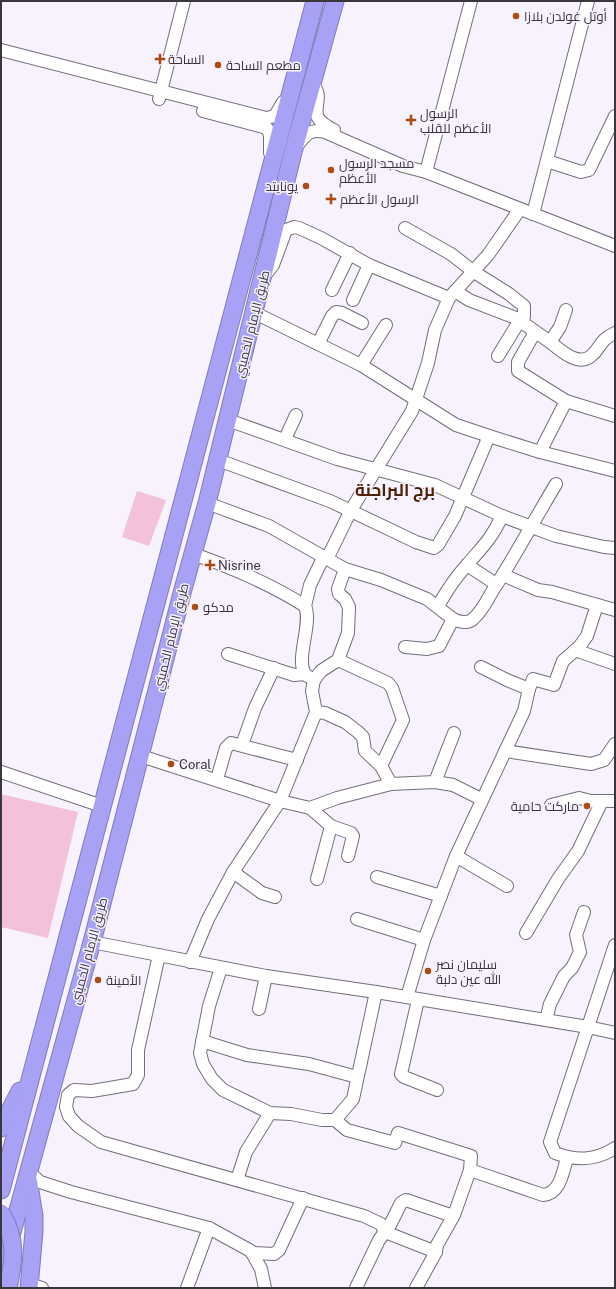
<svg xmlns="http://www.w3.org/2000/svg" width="616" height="1289" font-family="'Public Sans',Cairo,sans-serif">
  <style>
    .green { fill: #f3c1db }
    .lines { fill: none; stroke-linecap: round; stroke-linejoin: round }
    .minor-casing { stroke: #736e7a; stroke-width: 14 }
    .highway-casing { stroke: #807cb4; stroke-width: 19 }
    .minor { stroke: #fff; stroke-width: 12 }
    .highway { stroke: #a7a2f5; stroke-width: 17 }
    .highway-bridge-casing { stroke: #807cb4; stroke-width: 19; stroke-linecap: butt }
    .highway-bridge { stroke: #a7a2f5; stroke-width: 17 }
    .poi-dot { fill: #ad4b10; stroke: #f7f2fe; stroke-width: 1.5 }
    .labels { text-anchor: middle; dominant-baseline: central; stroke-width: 3; stroke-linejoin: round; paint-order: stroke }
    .poi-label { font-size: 13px; fill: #39363c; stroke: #f7f2fe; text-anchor: start }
    .street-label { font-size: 13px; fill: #39363c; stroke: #f7f2fe }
    .district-label { font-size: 17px; font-weight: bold; fill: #4e1f05; stroke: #f7f2fe }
  </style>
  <rect width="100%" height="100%" fill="#f7f2fe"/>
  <g class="green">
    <polygon points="137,491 166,500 149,546 122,537"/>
    <polygon points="1,794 78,812 48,938 1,927"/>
  </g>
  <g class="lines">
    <g class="minor-casing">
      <g id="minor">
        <polyline points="1,50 266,118 275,116 283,102"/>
        <path d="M312 83C329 103 300 114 334 130"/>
        <polyline points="159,99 184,1"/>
        <polyline points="203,111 267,128 270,135 270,153"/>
        <path d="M297 146C305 135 310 128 325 132L403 166 426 172 615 246"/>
        <polyline points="547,161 581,172 589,170 615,116"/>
        <polyline points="426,172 471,1"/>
        <polyline points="533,214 588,1"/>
        <polyline points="405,228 451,254 474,272 509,294 524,306 524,317 520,320 498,356"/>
        <polyline points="266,274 273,265 286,230 294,227 299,228 321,238 369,265 449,298"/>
        <polyline points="332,290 350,253"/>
        <polyline points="455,291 469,300 516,318 550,342 560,327 566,310"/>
        <polyline points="353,300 369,265"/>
        <polyline points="535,332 518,362 518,371 566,401"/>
        <path d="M550 342C560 350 578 367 591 356 602 347 598 341 615 333"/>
        <polyline points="318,344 332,316 336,312 342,313 362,323"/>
        <polyline points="361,365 386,325"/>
        <polyline points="228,420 337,459 435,485 502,516 556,536 604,547 615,548"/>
        <polyline points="489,436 540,452 615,471"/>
        <polyline points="285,439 296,415"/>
        <polyline points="540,452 566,401 615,416"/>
        <polyline points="218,460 330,501 416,542 434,548 438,545 455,516 489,436 456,425 361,365 255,313"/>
        <path d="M207 503 269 526 345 569 381 580 427 599 453 619C459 622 468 624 473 619 484 610 489 595 497 584 518 551 536 517 556 484"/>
        <polyline points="327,559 351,510 412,411 428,363 435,330 449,298 488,255 520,209"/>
        <polyline points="467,565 496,584"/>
        <polyline points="503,575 538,590 552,592 615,610"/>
        <polyline points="305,606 310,585 324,556"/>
        <path d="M438 606C446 592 455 578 466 566 482 547 491 540 502 516"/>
        <polyline points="405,647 427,649 439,646 453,619"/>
        <polyline points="575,650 615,664"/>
        <polyline points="228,654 294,675 305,674"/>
        <polyline points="338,660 388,683 392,688 403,720 381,766"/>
        <polyline points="481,667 507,680 529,689 533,679 554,685 563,661 579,647 587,636 597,605"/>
        <polyline points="314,680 321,671 338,660 348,633 349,607 345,599 339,594 338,589 345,569"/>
        <polyline points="316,712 325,713 345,722 358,732 363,737 365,751 381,766 391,784"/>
        <polyline points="242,745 255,708 274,668"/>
        <polyline points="505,751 591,764 604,760 615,744"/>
        <polyline points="141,756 280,801 310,808 337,798 391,784 435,782 453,785 481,799"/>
        <polyline points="1,772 102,806"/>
        <polyline points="217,779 226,748 231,743 297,760"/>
        <polyline points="435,782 454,733"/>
        <polyline points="551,805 579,798 591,801 615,801"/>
        <polyline points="310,808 331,826 317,879"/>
        <polyline points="331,826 351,833 353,836 348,856"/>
        <polyline points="456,856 507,886"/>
        <polyline points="233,872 262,893 275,897"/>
        <polyline points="377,877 441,896"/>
        <polyline points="357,919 424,940"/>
        <polyline points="526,933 558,879 578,851 602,801"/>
        <polyline points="92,942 266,976 376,992 588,1027 615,1033"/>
        <path d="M615 945 550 1142 555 1153C576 1161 595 1161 615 1148"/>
        <path d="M159 955 138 1050V1075L133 1084 92 1091 74 1090 68 1095 66 1107 69 1116 78 1126 101 1142 364 1216 381 1224 385 1232 436 1252 437 1245 454 1215 470 1170 543 1195C560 1194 563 1172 567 1158"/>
        <path d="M190 962 208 919 233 872 280 801 316 712 312 691 314 680C312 678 308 677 306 675 294 661 313 624 305 606 274 586 229 566 193 554"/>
        <polyline points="221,968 209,1006 200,1053 203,1064 212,1079 223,1090 270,1113 291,1114 322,1120 335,1120 353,1099 376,992"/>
        <polyline points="407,997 424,940 456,856 524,711 529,689"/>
        <polyline points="418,1000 401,1074 404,1077 437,1090"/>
        <polyline points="259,1009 266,976"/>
        <polyline points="546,1020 550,1004 564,976 572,968 580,952 576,935 584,912"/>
        <polyline points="202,1041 247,1055 309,1064 357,1077"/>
        <polyline points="335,1120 347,1130 395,1143 398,1133 471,1156 470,1170"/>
        <polyline points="29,1172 40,1182 71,1192 209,1228 251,1251 261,1269 265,1288"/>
        <polyline points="237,1180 246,1152 270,1113"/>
        <polyline points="252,1253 274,1254 279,1250 303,1198"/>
        <polyline points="29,1284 42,1288"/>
        <polyline points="187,1288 209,1228"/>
        <polyline points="356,1288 379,1240 390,1225 401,1203 406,1200 453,1216"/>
        <polyline points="416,1288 436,1252"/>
      </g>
    </g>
    <g class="highway-casing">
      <g id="highway">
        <polyline points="1,1128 20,1091"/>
        <polyline points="28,1179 34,1216 34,1231 29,1288"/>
        <polyline points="1,1190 315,1"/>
        <polyline points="1,1272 92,942 182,593 207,503 293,152 335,1"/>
      </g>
    </g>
    <use href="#minor" class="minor"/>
    <use href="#highway" class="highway"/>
    <g class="highway-bridge-casing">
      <path id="highway-bridge" d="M1 1213C17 1238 14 1261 8 1288"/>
    </g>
    <use href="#highway-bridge" class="highway-bridge"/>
  </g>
  <g class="poi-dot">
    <circle cx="516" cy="16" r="4"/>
    <path d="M158 53h4v4h4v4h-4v4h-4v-4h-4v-4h4z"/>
    <circle cx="218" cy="65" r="4"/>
    <path d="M409 114h4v4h4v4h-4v4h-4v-4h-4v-4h4z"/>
    <circle cx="331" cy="170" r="4"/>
    <circle cx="306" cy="186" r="4"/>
    <path d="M329 193h4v4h4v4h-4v4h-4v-4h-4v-4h4z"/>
    <path d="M208 559h4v4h4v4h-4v4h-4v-4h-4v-4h4z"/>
    <circle cx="195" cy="607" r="4"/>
    <circle cx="171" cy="764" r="4"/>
    <circle cx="587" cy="806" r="4"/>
    <circle cx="428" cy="971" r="4"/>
    <circle cx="98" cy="980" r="4"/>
  </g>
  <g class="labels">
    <g class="poi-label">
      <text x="524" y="16">أوتل غولدن بلازا</text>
      <text x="168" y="59">الساحة</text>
      <text x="226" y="65">مطعم الساحة</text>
      <text x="420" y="113">الرسول<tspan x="420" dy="15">الأعظم للقلب</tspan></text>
      <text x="339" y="163">مسجد الرسول<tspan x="339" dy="15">الأعظم</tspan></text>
      <text x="298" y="186" text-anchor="end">يونايتد</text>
      <text x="340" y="199">الرسول الأعظم</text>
      <text x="218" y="565">Nisrine</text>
      <text x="203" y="607">مدكو</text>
      <text x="179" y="764">Coral</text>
      <text x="579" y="806" text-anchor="end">ماركت حامية</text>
      <text x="436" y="964">سليمان نصر<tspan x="436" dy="15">الله عين دلبة</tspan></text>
      <text x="106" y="980">الأمينة</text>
    </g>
    <g class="street-label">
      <text transform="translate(252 324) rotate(-76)">طريق الإمام الخميني</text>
      <text transform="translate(171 637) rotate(-76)">طريق الإمام الخميني</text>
      <text transform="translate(89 951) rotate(-75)">طريق الإمام الخميني</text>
    </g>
    <g class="district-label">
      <text x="395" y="490">برج البراجنة</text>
    </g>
  </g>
  <rect width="616" height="1289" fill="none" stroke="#39363c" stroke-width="4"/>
</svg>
